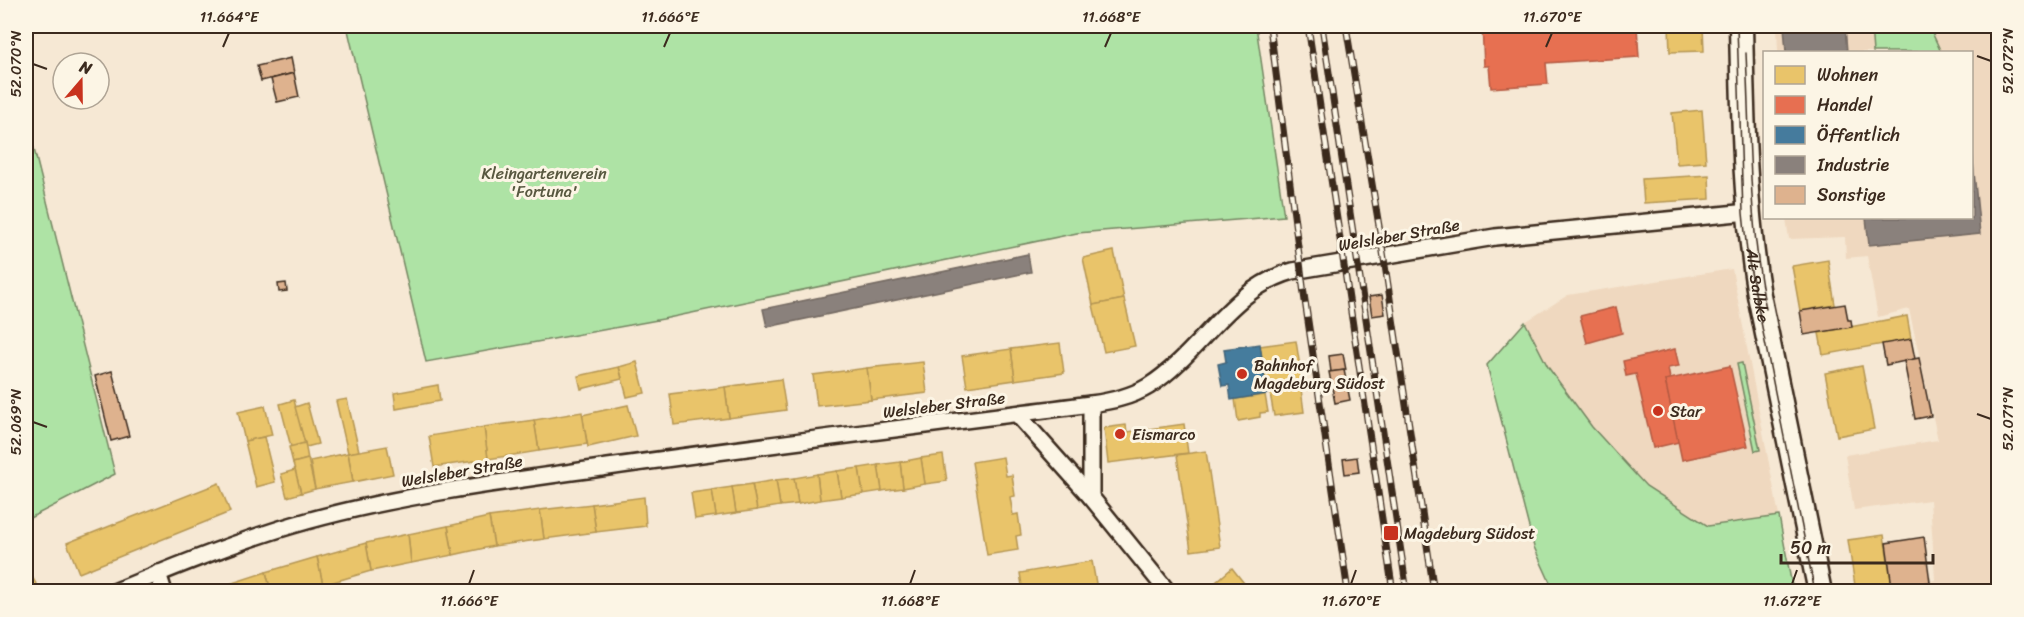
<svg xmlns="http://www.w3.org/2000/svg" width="2024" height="617" font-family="Sriracha,sans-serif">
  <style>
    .built { fill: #efd8bf }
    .green { fill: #aee3a5; stroke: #748662; stroke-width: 1.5 }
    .homes { fill: #e9c46a; stroke: #b59653; stroke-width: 1.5 }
    .shops { fill: #e76f51; stroke: #b35a42; stroke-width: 1.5 }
    .public { fill: #457b9d; stroke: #426377; stroke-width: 1.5 }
    .industry { fill: #8a817c; stroke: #726760; stroke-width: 1.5 }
    .building { fill: #deb28e; stroke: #3b2a1e; stroke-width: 1.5 }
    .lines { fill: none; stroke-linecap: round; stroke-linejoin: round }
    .minor-casing { stroke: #3b2a1e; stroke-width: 20 }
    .secondary-casing { stroke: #3b2a1e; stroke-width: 27 }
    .minor { stroke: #fcf5e5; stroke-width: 15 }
    .secondary { stroke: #fcf5e5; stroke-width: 22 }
    .tram { stroke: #3b2a1e; stroke-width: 1.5 }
    .rail-casing { stroke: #3b2a1e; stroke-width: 7 }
    .rail { stroke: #fcf5e5; stroke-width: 4.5; stroke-dasharray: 14; stroke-linecap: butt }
    .ticks { fill: none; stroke: #3b2a1e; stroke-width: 2 }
    .poi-dot { fill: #c8321e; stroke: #fcf5e5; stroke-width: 2 }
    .labels { text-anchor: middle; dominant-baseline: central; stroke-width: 6; stroke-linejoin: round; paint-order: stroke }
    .park-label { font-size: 16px; fill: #585840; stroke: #fcf5e5 }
    .street-label { font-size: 16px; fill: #3b2a1e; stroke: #fcf5e5 }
    .poi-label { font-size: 16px; fill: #3b2a1e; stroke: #fcf5e5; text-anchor: start }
    .neatline { fill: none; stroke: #3b2a1e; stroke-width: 2 }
    .ticks-label { font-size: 15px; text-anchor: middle; fill: #3b2a1e }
  </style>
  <rect width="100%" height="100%" fill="#f6e8d4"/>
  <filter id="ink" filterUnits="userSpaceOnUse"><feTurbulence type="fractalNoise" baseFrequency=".0167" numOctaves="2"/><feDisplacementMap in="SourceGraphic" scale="12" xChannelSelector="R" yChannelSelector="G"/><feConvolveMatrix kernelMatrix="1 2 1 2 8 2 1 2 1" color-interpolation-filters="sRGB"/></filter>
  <g filter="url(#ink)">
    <g class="built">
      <polygon points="1777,26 1998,26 1998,591 1879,591 1935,580 1930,500 1854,510 1845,455 1938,440 1909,309 1878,317 1867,256 1846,258 1845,237 1789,239 1786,218 1972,218 1972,52 1778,52"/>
      <polygon points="1732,269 1779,516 1708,526 1646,486 1592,427 1548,367 1525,322 1568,295"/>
    </g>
    <g class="green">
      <polygon points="347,26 1256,26 1284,216 1077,233 663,319 426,362"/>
      <polygon points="1871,26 1929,26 1941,52 1873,52"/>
      <polygon points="26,117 115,474 26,520"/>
      <polygon points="1525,322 1548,367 1592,427 1646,486 1708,526 1779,516 1793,591 1554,591 1534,547 1487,365"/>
      <polygon points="1742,363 1760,450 1755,451 1737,364"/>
    </g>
    <g class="homes">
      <polygon points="1669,26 1703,26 1704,51 1670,52"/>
      <polygon points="1702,110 1706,162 1677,164 1672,113"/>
      <polygon points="1709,175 1710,199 1644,203 1642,179"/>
      <polygon points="1114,251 1124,299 1093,305 1083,258"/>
      <polygon points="1828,260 1835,305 1800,311 1792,266"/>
      <polygon points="1124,299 1135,346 1104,352 1093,305"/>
      <polygon points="1907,316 1911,339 1823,355 1819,333"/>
      <polygon points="1296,341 1303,386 1267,391 1260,346"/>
      <polygon points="1060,343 1064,373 1015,380 1011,349"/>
      <polygon points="1011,349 1015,380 967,387 962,356"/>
      <polygon points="637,362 645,393 627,397 619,367"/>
      <polygon points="923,362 927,393 871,400 867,368"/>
      <polygon points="1862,366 1874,429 1837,436 1825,373"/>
      <polygon points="619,367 622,379 581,389 578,376"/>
      <polygon points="867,368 871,400 817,406 813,375"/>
      <polygon points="781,379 786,410 729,418 725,387"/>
      <polygon points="438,385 440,401 396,409 394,393"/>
      <polygon points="725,387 729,418 674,425 670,394"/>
      <polygon points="1301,389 1304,412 1274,416 1270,393"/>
      <polygon points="1265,395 1268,412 1260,413 1260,417 1238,421 1235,399"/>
      <polygon points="347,399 359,451 348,453 336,401"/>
      <polygon points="294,400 305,443 291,447 280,404"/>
      <polygon points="307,403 318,444 306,447 295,407"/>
      <polygon points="628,405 636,436 588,447 582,415"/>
      <polygon points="265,406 272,435 245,441 238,412"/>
      <polygon points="582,412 587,444 539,451 534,420"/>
      <polygon points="534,420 539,451 488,459 484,427"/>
      <polygon points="1184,424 1188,453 1108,463 1104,428 1126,425 1127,432"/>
      <polygon points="484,427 488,459 434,467 429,436"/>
      <polygon points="264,437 275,482 256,487 245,441"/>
      <polygon points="305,443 308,459 293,463 289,447"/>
      <polygon points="387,446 393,474 353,482 348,453"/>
      <polygon points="1206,451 1220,547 1191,551 1177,455"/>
      <polygon points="348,453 353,482 315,489 310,461"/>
      <polygon points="943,455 947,481 925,484 921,458"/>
      <polygon points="1003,457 1006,476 1012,475 1015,496 1010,497 1013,515 1018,514 1021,535 1016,536 1018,550 987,555 972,462"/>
      <polygon points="921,458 925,484 903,488 900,462"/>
      <polygon points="308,459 315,489 301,493 293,463"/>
      <polygon points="900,462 903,488 882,491 878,465"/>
      <polygon points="878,465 882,491 863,494 859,468"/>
      <polygon points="859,468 863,494 841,497 837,471"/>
      <polygon points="295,470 301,493 287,497 281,474"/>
      <polygon points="837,471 841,497 820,500 817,474"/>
      <polygon points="817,474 820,500 798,504 794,478"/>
      <polygon points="794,478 798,504 780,506 776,480"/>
      <polygon points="776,480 780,506 757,510 752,484"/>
      <polygon points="219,483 230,512 79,573 67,543"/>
      <polygon points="752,484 757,510 736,513 732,487"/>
      <polygon points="732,487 736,513 716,516 712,490"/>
      <polygon points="712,490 716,516 695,519 691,493"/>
      <polygon points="644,497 646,526 596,532 592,504"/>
      <polygon points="592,504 596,532 544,539 540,510"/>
      <polygon points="540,510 544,539 494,546 489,517"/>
      <polygon points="489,517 494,546 453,555 448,526"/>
      <polygon points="448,526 453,555 411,563 408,534"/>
      <polygon points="408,534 411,563 371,571 366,543"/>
      <polygon points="1884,535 1892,587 1856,592 1848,540"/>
      <polygon points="366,543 371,571 323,585 317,557"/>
      <polygon points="317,557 323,585 301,592 271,592 266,572"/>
      <polygon points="1092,561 1097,589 1083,592 1023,592 1020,573"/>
      <polygon points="26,566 40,591 40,592 26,592"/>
      <polygon points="1232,568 1251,592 1210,592 1208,589"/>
      <polygon points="266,572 271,592 218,592 217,588"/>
    </g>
    <g class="shops">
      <polygon points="1482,26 1637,26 1639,57 1546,63 1548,84 1491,88 1489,66 1484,66"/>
      <polygon points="1616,307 1622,333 1587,343 1580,316"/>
      <polygon points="1675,349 1679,366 1668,368 1670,379 1665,380 1679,442 1653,448 1636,374 1626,376 1623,361"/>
      <polygon points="1730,366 1748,446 1682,460 1665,380"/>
    </g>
    <polygon class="public" points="1260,344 1267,394 1231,400 1229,385 1222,386 1218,364 1226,362 1224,349"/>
    <g class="industry">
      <polygon points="1784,26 1845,26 1847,52 1786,52"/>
      <polygon points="1972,151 1980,234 1869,245 1866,218 1972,218"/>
      <polygon points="1028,254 1031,272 767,327 763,309"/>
    </g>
    <g class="building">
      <polygon points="291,58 294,73 261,81 257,66"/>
      <polygon points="294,73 299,97 277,102 271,79"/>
      <polygon points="286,283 287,291 279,292 278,284"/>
      <polygon points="1382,295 1385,314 1372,316 1369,297"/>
      <polygon points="1845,304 1848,320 1851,320 1852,327 1804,335 1800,311"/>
      <polygon points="1911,339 1915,359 1886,365 1882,344"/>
      <polygon points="1343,354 1346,370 1331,372 1329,356"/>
      <polygon points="1919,358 1931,416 1915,419 1904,361"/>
      <polygon points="1344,370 1350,400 1335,403 1329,372"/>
      <polygon points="112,371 129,436 111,441 95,376"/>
      <polygon points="1357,457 1359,472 1345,474 1343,459"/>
      <polygon points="1924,537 1930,582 1892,587 1886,543"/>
    </g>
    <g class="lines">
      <g class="minor-casing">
        <g id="minor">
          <polyline points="1091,404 1091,497 1168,592"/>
          <polyline points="1017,414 1091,497"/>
          <polyline points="158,573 164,592"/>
          <path d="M114 592C173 567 232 543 293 525 396 495 503 482 608 467 769 444 930 425 1091 404 1111 401 1131 397 1149 386 1202 352 1229 289 1293 271L1495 237 1748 212"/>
        </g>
      </g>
      <g class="secondary-casing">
        <g id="secondary">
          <path id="s1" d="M1741 26C1743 115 1744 206 1759 295L1820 592"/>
        </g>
      </g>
      <use href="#minor" class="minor"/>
      <use href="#secondary" class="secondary"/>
      <g class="tram">
        <polyline points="1737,26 1743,213 1747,252 1815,592"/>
        <path d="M1746 53C1750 138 1749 225 1766 309"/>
      </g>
      <g class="rail-casing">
        <g id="rail">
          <polyline points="1270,26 1304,294 1348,592"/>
          <polyline points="1308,26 1393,592"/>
          <polyline points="1322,26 1407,592"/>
          <polyline points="1346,26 1380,232 1434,592"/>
        </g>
      </g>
      <use href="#rail" class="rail"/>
    </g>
  </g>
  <path class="ticks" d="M223 47 229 33M664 47 670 33M1105 47 1111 33M1546 47 1552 33M1977 56 1991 61M33 64 47 69M1977 414 1991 419M33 422 47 427M469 584 474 570M910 584 915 570M1351 584 1356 570M1792 584 1797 570"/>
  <g class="poi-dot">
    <circle cx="1242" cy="374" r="6"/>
    <circle cx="1658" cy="411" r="6"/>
    <circle cx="1120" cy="434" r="6"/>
    <rect x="1383" y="525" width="16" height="16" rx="3"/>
  </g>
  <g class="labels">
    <g class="park-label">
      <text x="544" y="173">Kleingartenverein<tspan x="544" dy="18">'Fortuna'</tspan></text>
    </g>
    <g class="street-label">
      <text transform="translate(1399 235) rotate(-10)">Welsleber Straße</text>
      <text stroke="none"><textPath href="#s1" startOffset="260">Alt Salbke</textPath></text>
      <text transform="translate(944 405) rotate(-7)">Welsleber Straße</text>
      <text transform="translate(462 471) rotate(-10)">Welsleber Straße</text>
    </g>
    <g class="poi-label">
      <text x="1254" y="365">Bahnhof<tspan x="1254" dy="18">Magdeburg Südost</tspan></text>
      <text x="1670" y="411">Star</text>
      <text x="1132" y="434">Eismarco</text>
      <text x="1404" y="533">Magdeburg Südost</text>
    </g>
  </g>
  <rect width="2024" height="617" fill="none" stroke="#fcf5e5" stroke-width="66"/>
  <rect x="1763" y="51" width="210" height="168" fill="#fcf5e5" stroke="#afa495" stroke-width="1.5"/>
  <rect x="1775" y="66" width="30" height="18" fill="#e9c46a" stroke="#afa495" stroke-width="1.5"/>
  <text x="1817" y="81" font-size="18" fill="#3b2a1e">Wohnen</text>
  <rect x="1775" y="96" width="30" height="18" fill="#e76f51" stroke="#afa495" stroke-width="1.5"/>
  <text x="1817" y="111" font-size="18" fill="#3b2a1e">Handel</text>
  <rect x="1775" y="126" width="30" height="18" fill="#457b9d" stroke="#afa495" stroke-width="1.5"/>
  <text x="1817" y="141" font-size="18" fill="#3b2a1e">Öffentlich</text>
  <rect x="1775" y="156" width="30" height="18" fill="#8a817c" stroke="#afa495" stroke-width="1.5"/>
  <text x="1817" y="171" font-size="18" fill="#3b2a1e">Industrie</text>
  <rect x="1775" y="186" width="30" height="18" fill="#deb28e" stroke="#afa495" stroke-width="1.5"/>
  <text x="1817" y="201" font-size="18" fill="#3b2a1e">Sonstige</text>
  <g transform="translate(81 81) rotate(20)"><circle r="28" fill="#fcf5e5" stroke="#afa495" stroke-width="1.5"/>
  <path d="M0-4.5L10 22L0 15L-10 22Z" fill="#c8321e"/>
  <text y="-9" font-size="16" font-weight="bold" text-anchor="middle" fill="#3b2a1e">N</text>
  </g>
  <path d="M1781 554v9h152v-9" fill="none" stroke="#3b2a1e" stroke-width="3"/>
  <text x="1790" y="554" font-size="18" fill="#3b2a1e" stroke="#fcf5e5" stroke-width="4.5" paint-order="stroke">50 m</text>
  <rect x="33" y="33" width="1958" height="551" class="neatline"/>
  <g class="ticks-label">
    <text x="229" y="22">11.664°E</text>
    <text x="670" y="22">11.666°E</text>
    <text x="1111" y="22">11.668°E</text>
    <text x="1552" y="22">11.670°E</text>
    <text transform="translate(2008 61) rotate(-90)" y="5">52.072°N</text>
    <text transform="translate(16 64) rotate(-90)" y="5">52.070°N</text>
    <text transform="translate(2008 419) rotate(-90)" y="5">52.071°N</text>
    <text transform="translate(16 422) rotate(-90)" y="5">52.069°N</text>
    <text x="469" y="606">11.666°E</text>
    <text x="910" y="606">11.668°E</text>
    <text x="1351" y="606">11.670°E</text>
    <text x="1792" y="606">11.672°E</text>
  </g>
</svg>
